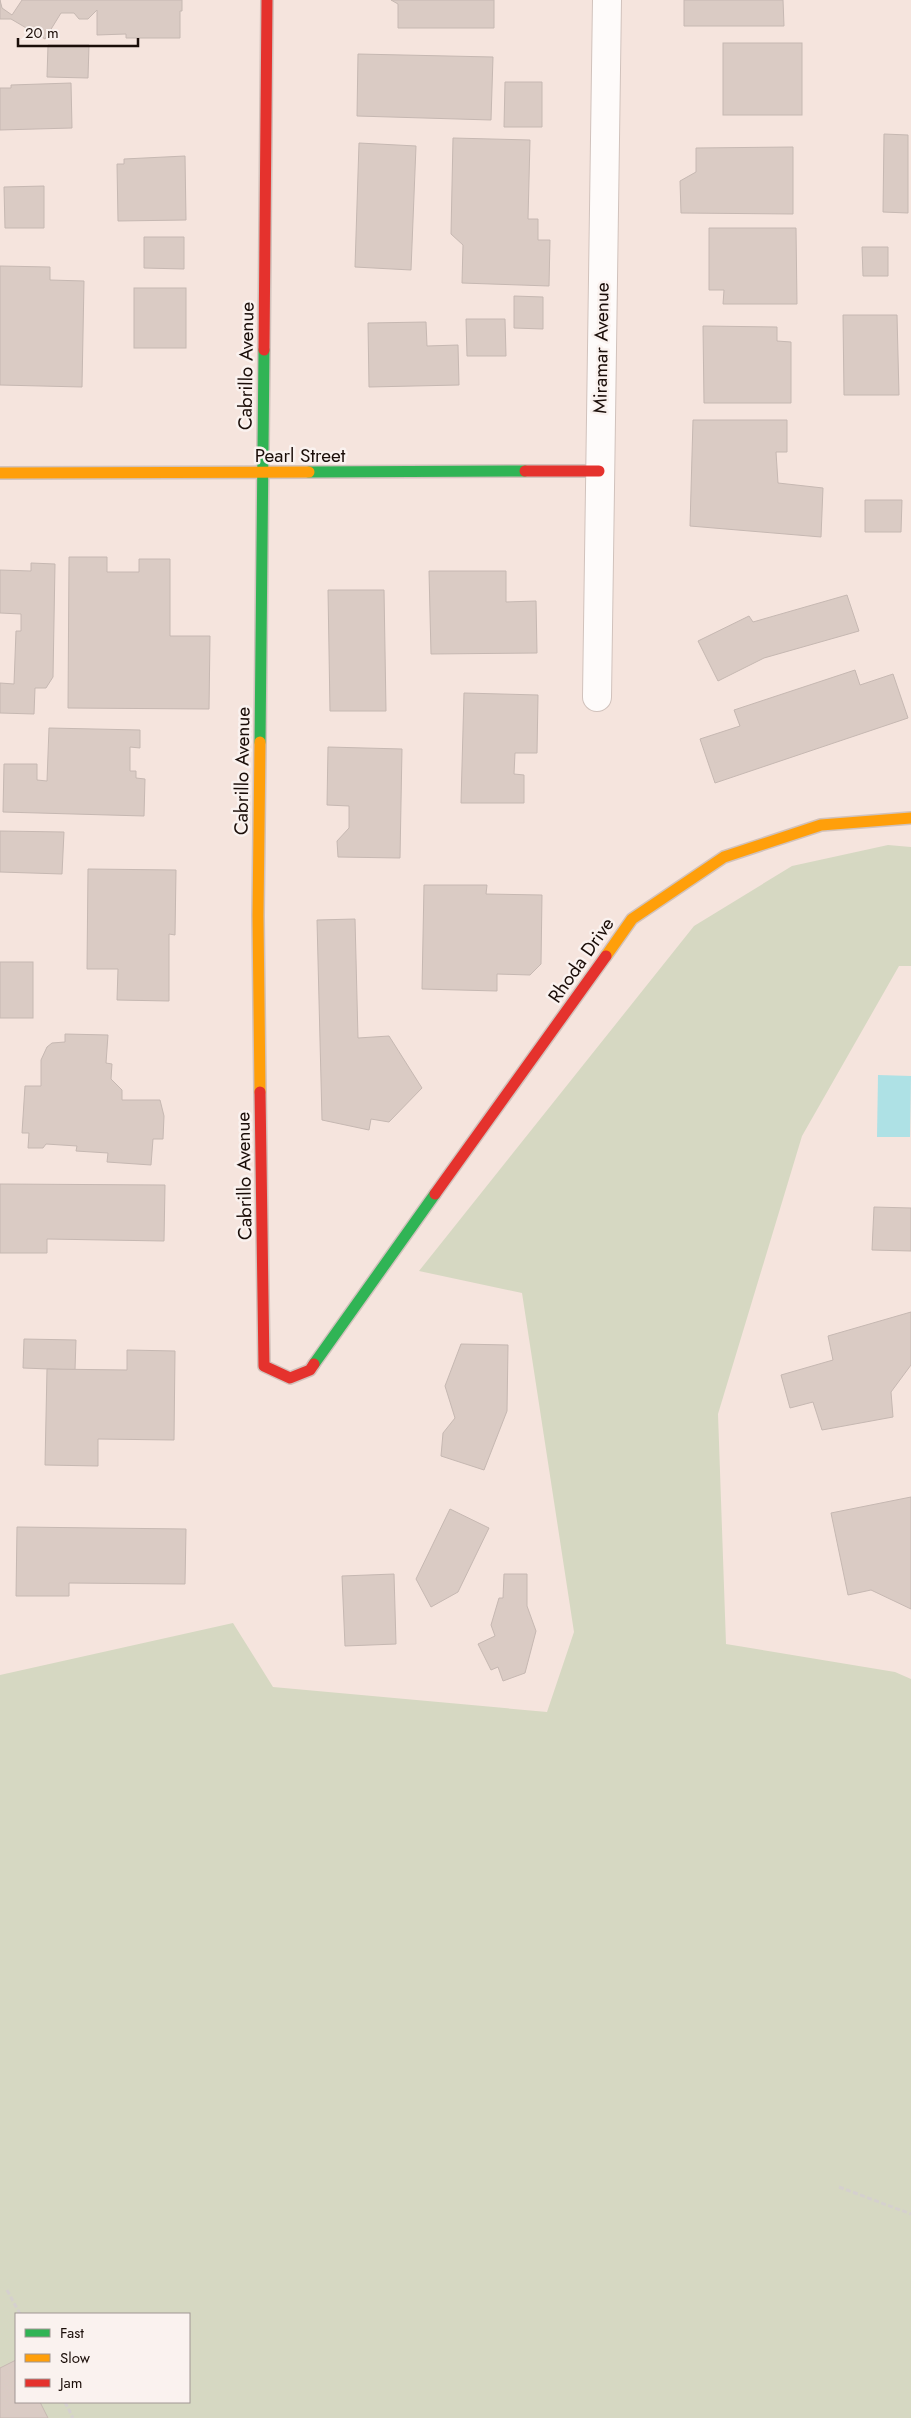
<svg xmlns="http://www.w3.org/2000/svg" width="911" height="2418" font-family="Jost,sans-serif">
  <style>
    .green { fill: #d6d8c2; fill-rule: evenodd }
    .water { fill: #aee1e5 }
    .building { fill: #dacbc4; stroke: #c6b8b2 }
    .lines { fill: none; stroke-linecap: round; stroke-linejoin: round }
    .street-casing { stroke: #d1c2bc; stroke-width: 30 }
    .fast-casing { stroke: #d1c2bc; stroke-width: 14 }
    .slow-casing { stroke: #d1c2bc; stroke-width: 14 }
    .jam-casing { stroke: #d1c2bc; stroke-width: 14 }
    .path { stroke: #d5d0ce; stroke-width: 3; stroke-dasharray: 5 2.5; stroke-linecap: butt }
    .street { stroke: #fefbfa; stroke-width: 28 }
    .fast { stroke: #30b455; stroke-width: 11 }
    .slow { stroke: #ff9f0a; stroke-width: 11 }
    .jam { stroke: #e5322d; stroke-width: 11 }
    .labels { text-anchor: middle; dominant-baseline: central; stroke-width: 5; stroke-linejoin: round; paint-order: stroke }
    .street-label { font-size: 19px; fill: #1a0d08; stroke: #faf2ef }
  </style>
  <rect width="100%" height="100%" fill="#f5e4dd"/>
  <path class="green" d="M888 845 911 847V966H899L802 1136 718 1414 726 1644 895 1672 911 1679V2418H0V1675L233 1623 273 1687 547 1712 574 1632 522 1293 419 1271 694 926 792 866ZM16 2314H189V2402H16Z"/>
  <polygon class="water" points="878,1075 911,1076 910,1137 877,1137"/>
  <g class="building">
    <polygon points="0,0 2,8 12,15 22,0 182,0 182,11 180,11 180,38 126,38 126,34 97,35 97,10 88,19 79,19 74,13 61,13 45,39 11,19 0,19"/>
    <polygon points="391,0 494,0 494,28 398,28 398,4"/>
    <polygon points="684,0 783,0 784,26 684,26"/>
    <rect x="723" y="43" width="79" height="72"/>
    <polygon points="48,45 89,45 88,78 47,77"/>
    <polygon points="358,54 493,57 491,120 357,116"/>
    <polygon points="505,82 542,82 542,127 504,127"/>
    <polygon points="71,83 72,128 0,130 0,88 11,88 11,85"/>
    <polygon points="884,134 908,135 908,213 883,212"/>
    <polygon points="453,138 530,140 528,219 538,219 538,240 550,240 549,286 462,283 463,245 451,234"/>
    <polygon points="359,143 416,146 411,270 355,267"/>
    <polygon points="793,147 793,214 681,213 680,181 696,172 696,148"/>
    <polygon points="185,156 186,220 118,221 117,164 124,164 124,159"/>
    <polygon points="44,186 44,228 5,228 4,187"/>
    <polygon points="709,228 796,228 797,304 723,304 724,290 709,290"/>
    <polygon points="144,237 184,237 184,269 144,268"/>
    <polygon points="862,247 888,247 888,276 863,276"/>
    <polygon points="0,266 50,267 50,280 84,281 82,387 0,385"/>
    <rect x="134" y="288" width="52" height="60"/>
    <polygon points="514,296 543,297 543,329 514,328"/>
    <polygon points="843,315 897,315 899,395 844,395"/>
    <polygon points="466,319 505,319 506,356 467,356"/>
    <polygon points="426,322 427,346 458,345 459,385 369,387 368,323"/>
    <polygon points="703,326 777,327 777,341 791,342 791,403 704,403"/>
    <polygon points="693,420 787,420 787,452 776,452 778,483 823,488 821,537 690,526"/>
    <polygon points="865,500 902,500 901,532 865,532"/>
    <polygon points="69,557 107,557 107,572 139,572 139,559 170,559 170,636 210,636 209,709 68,708"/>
    <polygon points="31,563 55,564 53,677 46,688 35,688 34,714 0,713 0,683 14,684 16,631 21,631 21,614 0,613 0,570 31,571"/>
    <polygon points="429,571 506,571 506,602 536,601 537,653 431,654"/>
    <polygon points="328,590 384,590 386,711 330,711"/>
    <polygon points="847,595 859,631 764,658 718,681 698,641 749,616 753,622"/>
    <polygon points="855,670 860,685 893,674 908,718 715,783 700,739 740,726 734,710"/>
    <polygon points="464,693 538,695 537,753 515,753 514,774 524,775 524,803 461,803"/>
    <polygon points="49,728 140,730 140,748 130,747 130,771 136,771 136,778 145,779 144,816 3,812 4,764 37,764 37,780 47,781"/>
    <polygon points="328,747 402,749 400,858 338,857 337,841 349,828 349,806 327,805"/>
    <polygon points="0,831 64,832 62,874 0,872"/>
    <polygon points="88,869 176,870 175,935 169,934 169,1001 117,1000 118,969 87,969"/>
    <polygon points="424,885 487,885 486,894 542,895 541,964 530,975 497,974 497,991 422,989"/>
    <polygon points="355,919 358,1038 389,1036 422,1088 389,1122 371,1119 369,1130 322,1120 317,920"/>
    <rect x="0" y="962" width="33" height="56"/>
    <polygon points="65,1034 108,1035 106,1063 112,1064 111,1079 122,1090 122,1100 160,1100 164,1116 163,1139 153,1139 151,1165 107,1162 108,1153 76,1151 77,1146 46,1144 43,1148 28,1148 29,1133 22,1133 25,1086 41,1086 41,1060 47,1047 52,1043 65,1042"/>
    <polygon points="0,1184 165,1185 164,1241 47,1239 47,1253 0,1253"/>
    <polygon points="874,1207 911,1208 911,1251 872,1250"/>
    <polygon points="911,1312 911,1365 891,1392 893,1417 822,1430 813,1402 790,1408 781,1375 833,1360 828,1336"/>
    <polygon points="24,1339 76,1340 75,1370 23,1368"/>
    <polygon points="461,1344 508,1345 507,1411 484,1470 441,1456 443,1433 455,1418 445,1386"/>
    <polygon points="127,1350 175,1351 174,1440 98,1439 98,1466 45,1465 47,1369 127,1370"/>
    <polygon points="911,1497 911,1609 871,1590 848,1595 831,1513"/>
    <polygon points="450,1509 489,1528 458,1592 431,1607 416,1579"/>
    <polygon points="17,1527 186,1529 185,1584 69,1583 69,1596 16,1596"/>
    <polygon points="394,1574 396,1644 345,1646 342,1576"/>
    <polygon points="504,1574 527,1574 527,1606 536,1631 525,1673 503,1681 498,1667 491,1670 478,1644 495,1636 491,1625 499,1598 503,1598"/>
    <polygon points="16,2360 16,2402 40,2402 48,2418 0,2418 0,2368"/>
  </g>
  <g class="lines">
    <g class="street-casing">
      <polyline id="street" points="597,697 607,0"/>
    </g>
    <g class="fast-casing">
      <g id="fast">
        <polyline points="309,472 525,471"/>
        <polyline points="260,742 264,350"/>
        <polyline points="314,1364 435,1194"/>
      </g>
    </g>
    <g class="slow-casing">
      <g id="slow">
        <polyline points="0,473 309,472"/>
        <polyline points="260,742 258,916 260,1092"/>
        <polyline points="606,956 632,919 724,857 821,825 911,818"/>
      </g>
    </g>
    <g class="jam-casing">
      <g id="jam">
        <polyline points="264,350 267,0"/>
        <polyline points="525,471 599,471"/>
        <polyline points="260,1092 264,1366 290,1378 310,1370 314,1364"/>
        <polyline points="435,1194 606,956"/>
      </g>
    </g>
    <g class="path">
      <polyline points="839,2187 911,2214"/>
      <polyline points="7,2290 20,2314"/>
      <polyline points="65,2402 73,2418"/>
    </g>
    <use href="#street" class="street"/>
    <use href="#fast" class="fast"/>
    <use href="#slow" class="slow"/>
    <use href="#jam" class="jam"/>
  </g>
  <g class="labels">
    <g class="street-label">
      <text transform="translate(601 348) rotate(-89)">Miramar Avenue</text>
      <text transform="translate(246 366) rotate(-89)">Cabrillo Avenue</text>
      <text x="300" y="455">Pearl Street</text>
      <text transform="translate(242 771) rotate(-89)">Cabrillo Avenue</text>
      <text transform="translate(581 960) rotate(-55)">Rhoda Drive</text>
      <text transform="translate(244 1176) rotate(-91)">Cabrillo Avenue</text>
    </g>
  </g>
  <rect x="15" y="2313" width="175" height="90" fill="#faf2ef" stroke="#a09693"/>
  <rect x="25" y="2329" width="25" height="8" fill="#30b455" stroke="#a09693"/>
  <text x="60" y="2338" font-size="15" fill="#1a0d08">Fast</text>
  <rect x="25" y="2354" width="25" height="8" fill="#ff9f0a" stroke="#a09693"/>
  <text x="60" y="2363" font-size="15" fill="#1a0d08">Slow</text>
  <rect x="25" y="2379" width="25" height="8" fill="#e5322d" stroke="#a09693"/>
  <text x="60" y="2388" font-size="15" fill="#1a0d08">Jam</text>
  <path d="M18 38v8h120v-8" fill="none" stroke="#1a0d08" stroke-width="2.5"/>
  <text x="25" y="38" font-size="15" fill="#1a0d08" stroke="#faf2ef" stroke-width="4" paint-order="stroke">20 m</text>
</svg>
